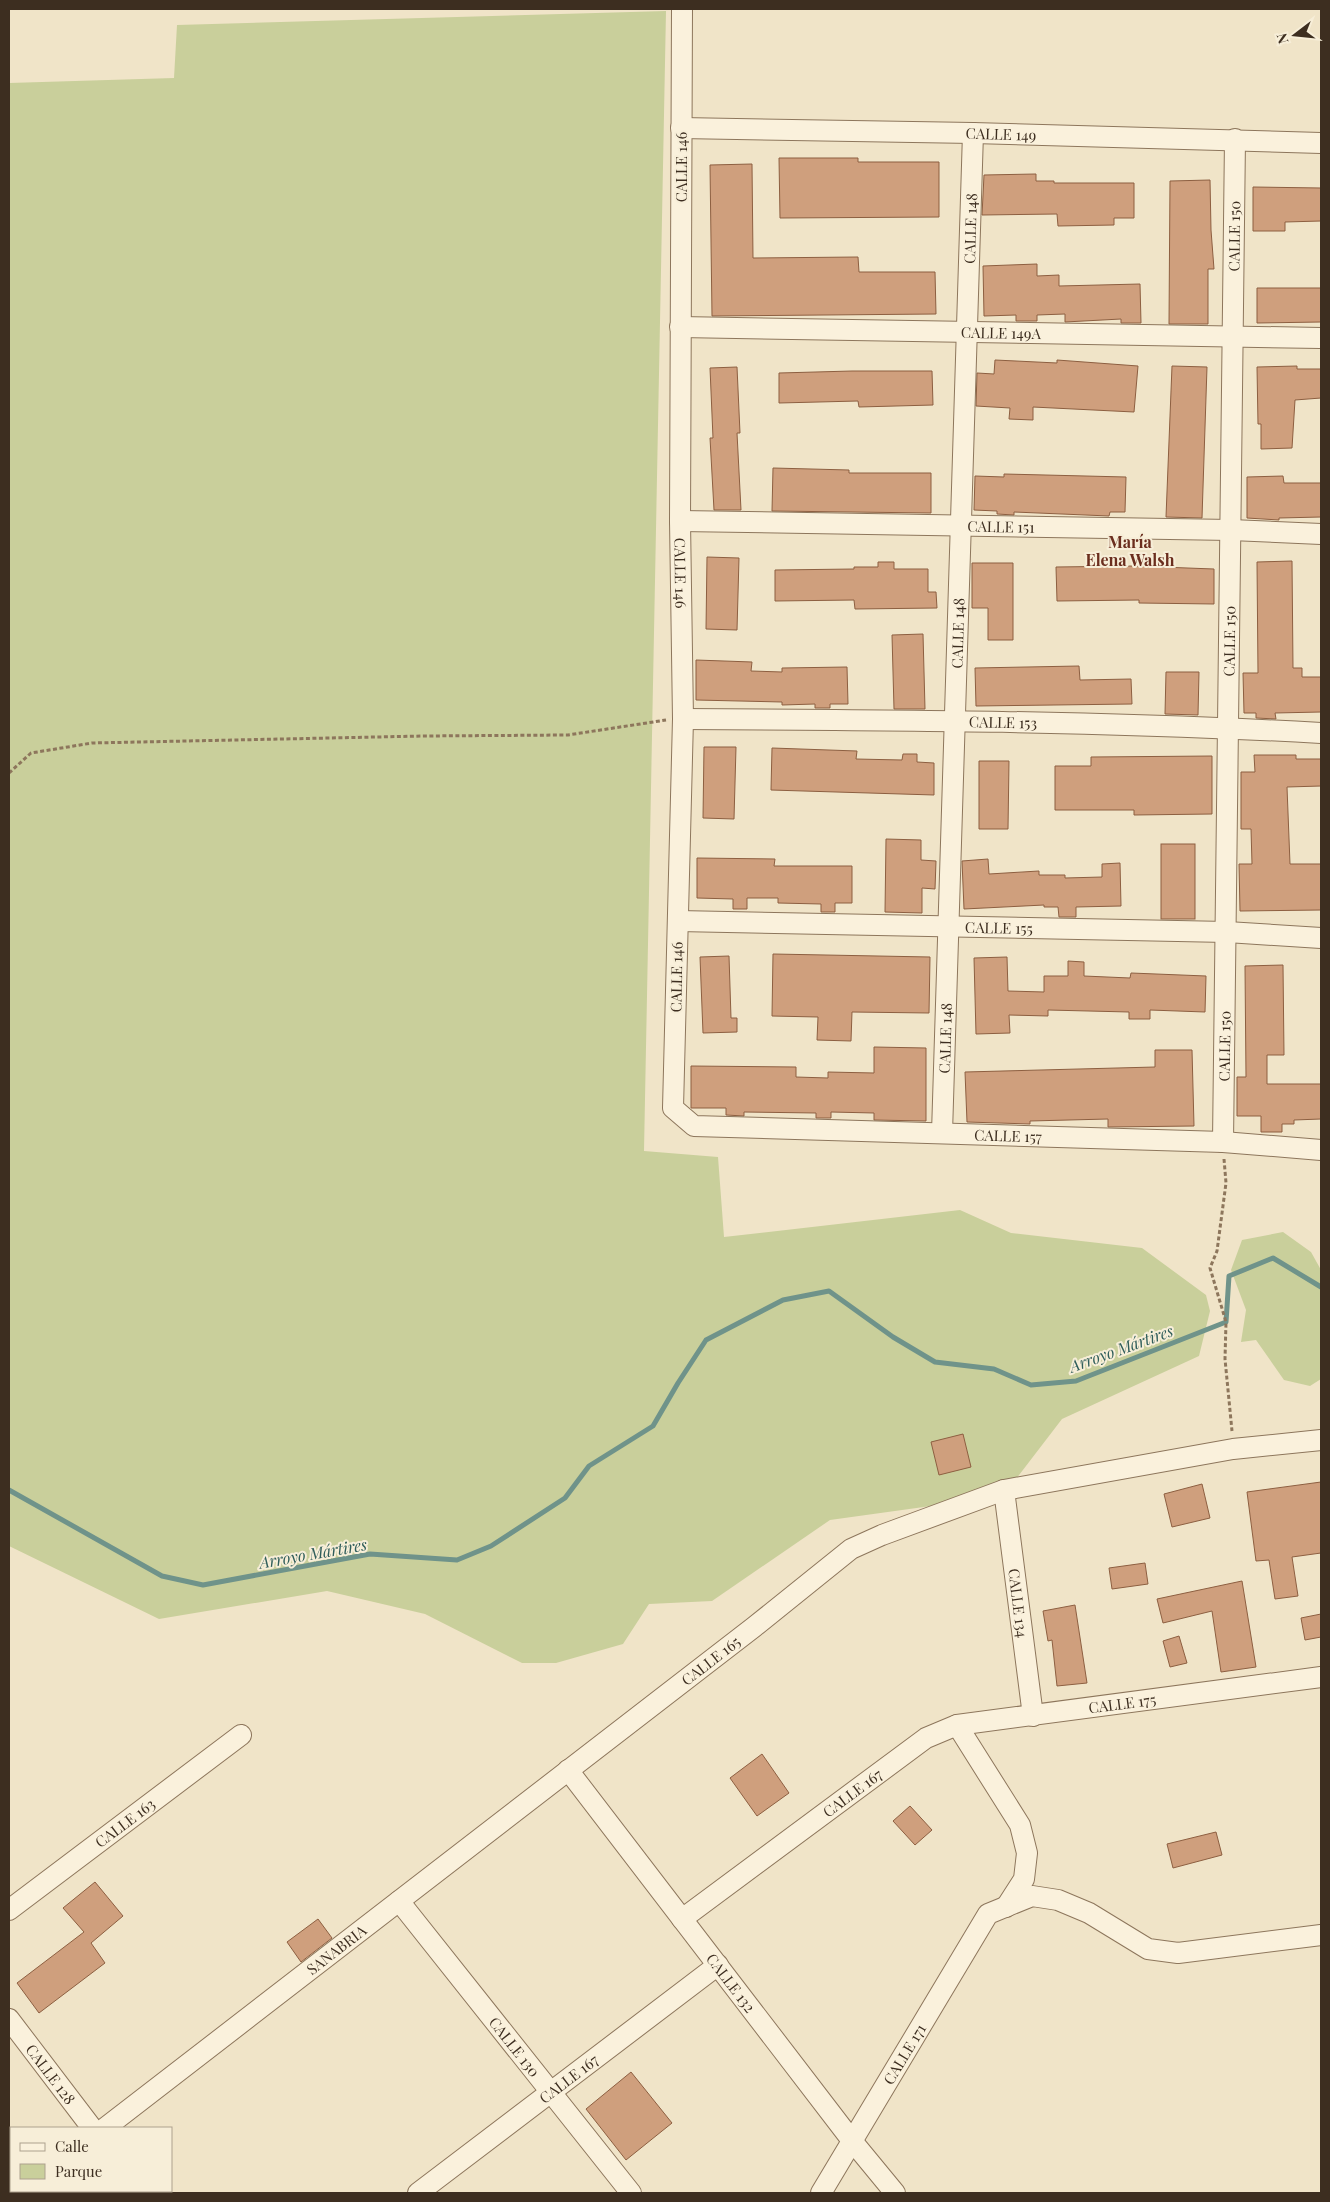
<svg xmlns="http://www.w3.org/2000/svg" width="1330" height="2202" font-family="'Playfair Display',serif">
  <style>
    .green { fill: #c9cf9b }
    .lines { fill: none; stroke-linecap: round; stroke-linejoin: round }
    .stream { stroke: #6f938a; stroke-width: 5 }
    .building { fill: #cf9f7d; stroke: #8d5f41 }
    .street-casing { stroke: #8d765c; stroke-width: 22 }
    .path { stroke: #8d765c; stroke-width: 3; stroke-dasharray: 4 2.5; stroke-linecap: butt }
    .street { stroke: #faf1dc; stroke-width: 20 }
    .labels { text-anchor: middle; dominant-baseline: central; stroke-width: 4; stroke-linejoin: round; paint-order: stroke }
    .street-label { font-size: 15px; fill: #3d2e20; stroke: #f7eed8 }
    .neighbourhood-label { font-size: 16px; font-weight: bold; fill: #6b2e1e; stroke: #f7eed8 }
    .water-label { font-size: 16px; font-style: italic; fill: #2f5d5a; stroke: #f7eed8 }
  </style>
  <rect width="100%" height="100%" fill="#f0e4c8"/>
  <g class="green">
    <polygon points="666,11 644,1151 718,1157 724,1237 960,1210 1011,1233 1142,1248 1206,1295 1210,1311 1199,1356 1062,1419 1003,1496 830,1520 712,1601 649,1604 623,1644 556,1663 522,1663 425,1614 327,1591 159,1619 9,1546 9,83 174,78 177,25"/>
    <polygon points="1283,1232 1311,1252 1321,1270 1321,1379 1310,1386 1284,1380 1256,1340 1241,1342 1246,1310 1231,1270 1242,1240"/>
  </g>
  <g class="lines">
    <polyline class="stream" points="9,1490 162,1576 203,1585 370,1554 457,1560 491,1546 565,1498 589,1466 653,1426 678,1383 706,1340 783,1300 829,1291 893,1337 935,1362 994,1369 1031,1385 1076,1381 1226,1322 1229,1276 1273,1258 1321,1287"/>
  </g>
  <g class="building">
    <polygon points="779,158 858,158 858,162 939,162 939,217 780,218"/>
    <polygon points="752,164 753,258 858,257 859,272 935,272 936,314 712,316 710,165"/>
    <polygon points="1036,174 1036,181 1054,181 1054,183 1134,183 1134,218 1114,218 1114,225 1058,226 1057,214 982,215 984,175"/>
    <polygon points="1210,180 1211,230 1214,269 1208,269 1208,324 1169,324 1170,181"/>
    <polygon points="1253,187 1321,188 1321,221 1285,222 1285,231 1253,231"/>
    <polygon points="1037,264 1037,276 1059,275 1059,286 1140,284 1141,323 1121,323 1121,319 1065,322 1065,314 1037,315 1037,321 1016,321 1016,315 984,316 983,266"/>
    <polygon points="1257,288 1321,288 1321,322 1257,323"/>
    <polygon points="995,360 1057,363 1057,360 1138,366 1134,412 1033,407 1033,420 1009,419 1010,408 976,406 977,373 994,374"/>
    <polygon points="1172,366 1207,367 1202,518 1166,517"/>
    <polygon points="1297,366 1297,369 1321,369 1321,398 1295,400 1292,448 1261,449 1261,424 1258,424 1257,367"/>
    <polygon points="737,367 740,433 737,433 741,510 714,510 710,438 713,438 710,368"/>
    <polygon points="852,371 932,371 933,405 859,407 858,401 779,403 779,373"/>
    <polygon points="773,468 849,470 849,473 931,473 931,513 772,511"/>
    <polygon points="1004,474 1126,477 1125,512 1110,512 1109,516 1014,512 1014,515 997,514 997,511 974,510 975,476 1004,477"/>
    <polygon points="1283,476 1284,483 1321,483 1321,517 1279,518 1279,520 1247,518 1247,477"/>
    <polygon points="707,557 739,558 737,630 706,629"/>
    <polygon points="1292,561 1293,668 1302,668 1302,677 1321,677 1321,712 1275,713 1276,719 1256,718 1256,713 1244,713 1243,673 1258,673 1257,562"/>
    <polygon points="878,562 894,562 894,569 928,569 928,592 936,592 937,608 855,609 854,600 775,601 775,570 854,569 854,567 878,567"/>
    <polygon points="972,563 1013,563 1013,640 988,640 988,608 972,608"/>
    <polygon points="1134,566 1214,569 1214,604 1139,603 1139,600 1057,601 1056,567"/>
    <polygon points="923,634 925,709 894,709 892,635"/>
    <polygon points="696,660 752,662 751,671 782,672 782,668 847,667 848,704 830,704 830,708 815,708 815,704 782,705 782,702 696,700"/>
    <polygon points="1079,666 1080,680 1131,679 1132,704 976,706 975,668"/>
    <polygon points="1166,672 1199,672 1198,715 1165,714"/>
    <polygon points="704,747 736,747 734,819 703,818"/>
    <polygon points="772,748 857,751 856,759 902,760 903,754 917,754 917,762 934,763 934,795 771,790"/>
    <polygon points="1254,755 1296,755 1296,759 1321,759 1321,786 1287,787 1290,864 1321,864 1321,910 1240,911 1239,864 1252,864 1251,829 1241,829 1241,772 1255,772"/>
    <polygon points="1212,756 1212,814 1134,815 1134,810 1055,810 1055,766 1091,766 1091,757"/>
    <polygon points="979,761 1009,761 1008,829 979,829"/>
    <polygon points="886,839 921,840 921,860 936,861 935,889 922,888 922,913 885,912"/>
    <rect x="1161" y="844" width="34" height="75"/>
    <polygon points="697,858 775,859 774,866 852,866 852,903 835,903 835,912 821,912 821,904 778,903 778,898 747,898 747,909 733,909 733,899 697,898"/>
    <polygon points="988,859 989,874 1039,871 1039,875 1065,875 1065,878 1102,877 1102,864 1120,863 1121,906 1076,907 1076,917 1059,917 1058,907 1044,907 1044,905 964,909 962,861"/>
    <polygon points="773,954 930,957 929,1013 852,1012 851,1041 817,1040 818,1017 772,1016"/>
    <polygon points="729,956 731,1018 737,1018 737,1032 703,1033 700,957"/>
    <polygon points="1007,957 1008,991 1044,992 1044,976 1068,976 1068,961 1084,962 1084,976 1130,978 1131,973 1206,976 1205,1012 1150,1010 1150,1019 1129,1019 1129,1012 1048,1010 1048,1016 1009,1015 1010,1033 976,1034 974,958"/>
    <polygon points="1283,965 1284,1055 1267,1055 1267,1084 1321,1084 1321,1119 1294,1120 1294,1124 1282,1124 1282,1132 1261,1132 1261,1116 1237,1116 1237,1077 1246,1077 1245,966"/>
    <polygon points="874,1047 926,1048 926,1121 874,1120 874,1113 831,1112 831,1118 816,1118 816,1113 744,1112 744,1116 726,1115 726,1108 691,1108 691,1066 796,1067 796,1077 828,1078 828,1072 874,1073"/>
    <polygon points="1155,1050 1192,1050 1194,1126 1108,1127 1108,1119 1030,1121 1030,1124 967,1122 965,1072 1155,1067"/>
    <polygon points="963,1434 971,1467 939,1475 931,1442"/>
    <polygon points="1321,1482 1321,1553 1292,1557 1298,1596 1275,1599 1269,1560 1256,1561 1247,1492"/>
    <polygon points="1202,1484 1210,1518 1172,1527 1164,1494"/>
    <polygon points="1145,1563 1148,1584 1112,1589 1109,1568"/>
    <polygon points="1242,1581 1256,1667 1221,1672 1212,1611 1163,1623 1157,1599"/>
    <polygon points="1075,1605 1087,1683 1057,1686 1052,1640 1048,1641 1043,1611"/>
    <polygon points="1321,1614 1321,1637 1305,1640 1301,1618"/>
    <polygon points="1179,1636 1187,1663 1170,1667 1163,1641"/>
    <polygon points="762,1754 789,1793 757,1816 730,1778"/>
    <polygon points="910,1806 932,1830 915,1845 893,1821"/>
    <polygon points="1216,1832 1222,1855 1173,1868 1167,1844"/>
    <polygon points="95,1882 123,1916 91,1943 105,1963 39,2013 17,1983 84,1932 63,1908"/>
    <polygon points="318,1919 332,1938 301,1962 287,1942"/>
    <polygon points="631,2072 672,2123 626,2160 586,2109"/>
  </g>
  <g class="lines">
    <g class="street-casing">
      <g id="street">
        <path id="s1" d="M682 9 680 521 683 719 673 1108 694 1126 1223 1142 1321 1150"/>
        <path id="s2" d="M681 128 973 133 1321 143"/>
        <path id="s3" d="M680 327 1321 338"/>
        <path id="s4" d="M680 521 1231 530 1321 534"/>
        <path id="s5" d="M683 719C896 720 1109 721 1321 733"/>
        <path id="s6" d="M678 921 1227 932 1321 938"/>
        <path id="s7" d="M942 1133 973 133"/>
        <path id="s8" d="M1223 1142 1235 139"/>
        <path id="s9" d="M1004 1490 1033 1716"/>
        <polyline points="957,1725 1020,1825 1027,1853 1024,1879 1006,1907"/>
        <path id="s10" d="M568 1770 853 2142 895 2193"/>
        <path id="s11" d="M399 1901 631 2193"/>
        <path id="s12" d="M9 1910 241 1735"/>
        <path id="s13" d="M682 1919 926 1738 957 1725 1321 1677"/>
        <path id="s14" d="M9 2019 92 2128"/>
        <path id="s15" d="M105 2128 754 1627 851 1549 882 1535 1004 1490 1233 1449 1321 1440"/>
        <polyline points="140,2191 142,2193"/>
        <polyline points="21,2193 24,2191"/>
        <path id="s16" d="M418 2193 718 1965"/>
        <path id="s17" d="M821 2193 988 1914 1032 1896 1058 1900 1089 1913 1148 1949 1178 1953 1321 1935"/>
      </g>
    </g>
    <g class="path">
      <polyline points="9,773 31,753 92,743 424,736 568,735 666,720"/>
      <polyline points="1224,1159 1226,1183 1217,1251 1210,1268 1226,1322 1225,1359 1232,1431"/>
    </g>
    <use href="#street" class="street"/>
  </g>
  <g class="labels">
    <g class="street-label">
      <text stroke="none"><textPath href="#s2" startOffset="320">CALLE 149</textPath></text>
      <text transform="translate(681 167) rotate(-90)">CALLE 146</text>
      <text stroke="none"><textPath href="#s7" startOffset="905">CALLE 148</textPath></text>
      <text stroke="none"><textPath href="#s8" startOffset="906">CALLE 150</textPath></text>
      <text stroke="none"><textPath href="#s3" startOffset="321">CALLE 149A</textPath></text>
      <text stroke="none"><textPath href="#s4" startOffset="321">CALLE 151</textPath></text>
      <text stroke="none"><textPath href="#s1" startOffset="564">CALLE 146</textPath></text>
      <text stroke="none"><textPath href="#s7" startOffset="500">CALLE 148</textPath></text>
      <text stroke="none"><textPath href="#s8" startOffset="501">CALLE 150</textPath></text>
      <text stroke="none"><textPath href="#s5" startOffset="320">CALLE 153</textPath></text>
      <text stroke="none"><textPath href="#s6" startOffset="321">CALLE 155</textPath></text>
      <text transform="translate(676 977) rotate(-89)">CALLE 146</text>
      <text stroke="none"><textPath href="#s7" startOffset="95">CALLE 148</textPath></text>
      <text stroke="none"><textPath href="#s8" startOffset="96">CALLE 150</textPath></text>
      <text stroke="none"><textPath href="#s1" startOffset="1441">CALLE 157</textPath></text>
      <text stroke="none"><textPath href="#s9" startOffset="114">CALLE 134</textPath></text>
      <text stroke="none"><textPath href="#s15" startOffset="765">CALLE 165</textPath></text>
      <text stroke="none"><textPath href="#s13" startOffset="504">CALLE 175</textPath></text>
      <text stroke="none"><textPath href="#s13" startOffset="212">CALLE 167</textPath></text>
      <text stroke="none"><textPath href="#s12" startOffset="145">CALLE 163</textPath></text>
      <text stroke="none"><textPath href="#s15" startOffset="292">SANABRIA</textPath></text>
      <text stroke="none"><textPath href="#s10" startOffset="268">CALLE 132</textPath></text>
      <text stroke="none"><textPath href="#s11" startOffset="186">CALLE 130</textPath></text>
      <text stroke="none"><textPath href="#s17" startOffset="162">CALLE 171</textPath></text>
      <text stroke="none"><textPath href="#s14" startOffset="69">CALLE 128</textPath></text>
      <text stroke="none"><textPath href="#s16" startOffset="189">CALLE 167</textPath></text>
    </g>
    <g class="neighbourhood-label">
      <text x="1130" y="541">María<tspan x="1130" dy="18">Elena Walsh</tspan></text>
    </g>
    <g class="water-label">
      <text transform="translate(1121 1348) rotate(-20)">Arroyo Mártires</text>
      <text transform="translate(313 1553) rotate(-10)">Arroyo Mártires</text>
    </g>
  </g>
  <rect width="1330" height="2202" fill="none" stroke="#3d2e20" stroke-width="20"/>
  <rect x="10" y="2127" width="162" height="65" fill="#f7eed8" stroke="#ada18e"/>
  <rect x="20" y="2143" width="25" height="8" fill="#faf1dc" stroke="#ada18e"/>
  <text x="55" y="2152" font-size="15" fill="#3d2e20">Calle</text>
  <rect x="20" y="2164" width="25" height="15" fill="#c9cf9b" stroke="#ada18e"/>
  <text x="55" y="2177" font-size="15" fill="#3d2e20">Parque</text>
  <g transform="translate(1295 35) rotate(254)" stroke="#f7eed8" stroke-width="4" paint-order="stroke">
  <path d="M0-4L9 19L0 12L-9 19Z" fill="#3d2e20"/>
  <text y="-8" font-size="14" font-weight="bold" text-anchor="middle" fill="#3d2e20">N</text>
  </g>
</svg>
